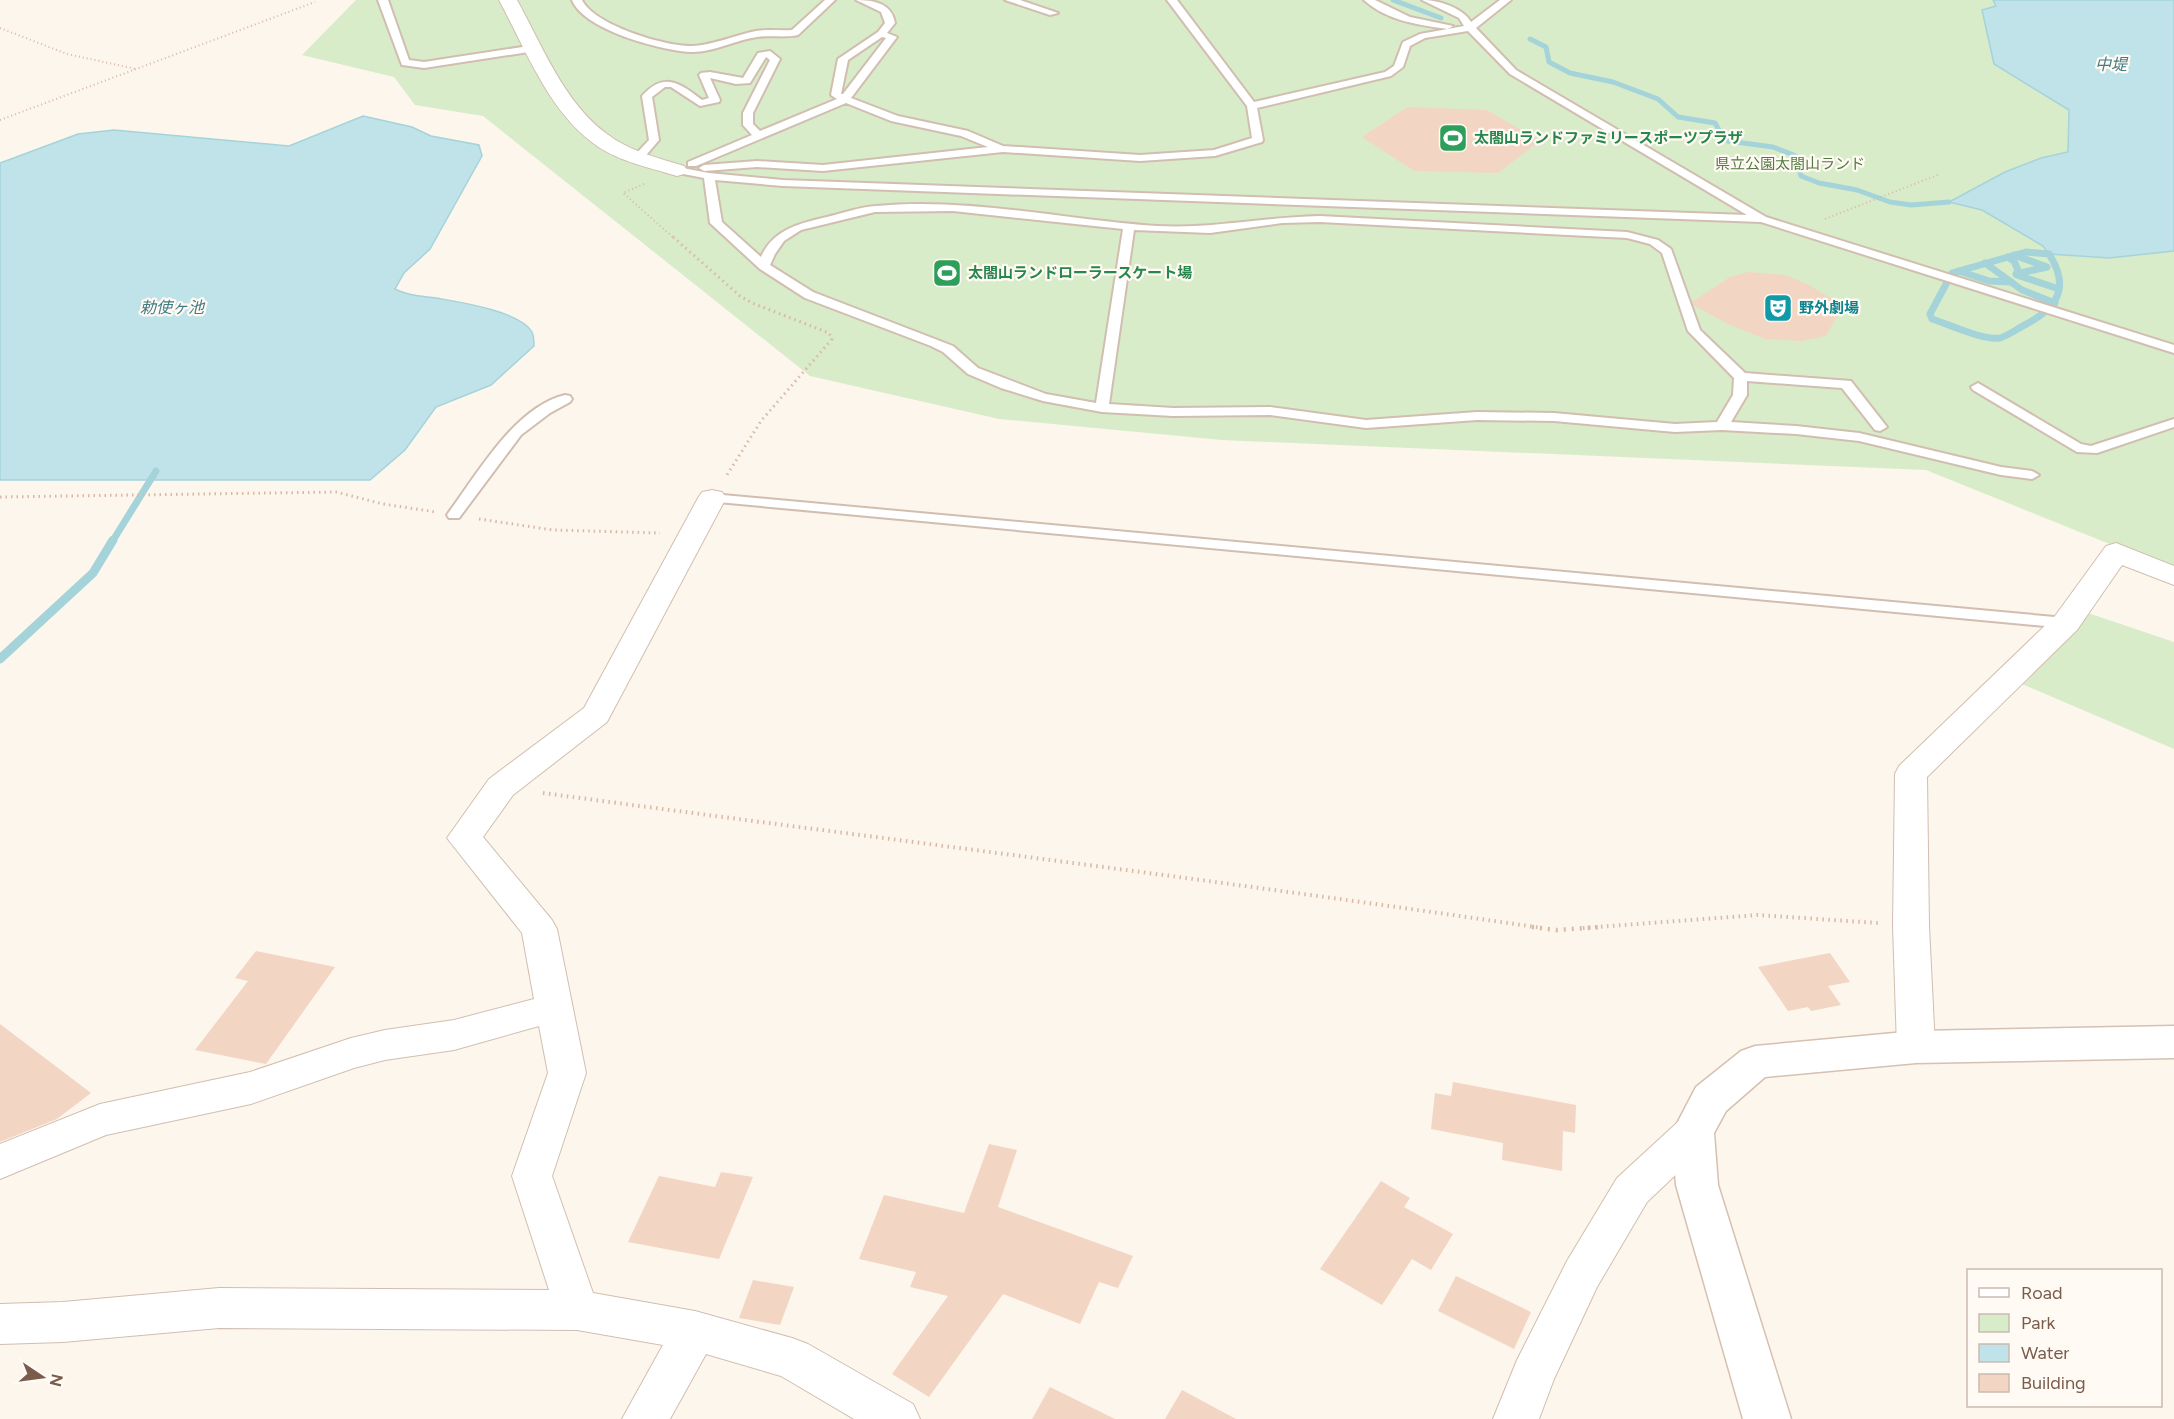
<svg xmlns="http://www.w3.org/2000/svg" width="2174" height="1419" font-family="Figtree,'Noto Sans JP',sans-serif">
  <style>
    .green { fill: #d8ecc9 }
    .water { fill: #bfe3e8; stroke: #a5d3da; stroke-width: 1.5 }
    .lines { fill: none; stroke-linecap: round; stroke-linejoin: round }
    .stream-far2 { stroke: #a5d3da; stroke-width: 5 }
    .stream-far1 { stroke: #a5d3da; stroke-width: 7 }
    .stream { stroke: #a5d3da; stroke-width: 9 }
    .building { fill: #f3d5c3 }
    .lane-casing { stroke: #d1beb0; stroke-width: 4 }
    .street-casing { stroke: #d1beb0; stroke-width: 2 }
    .secondary-casing { stroke: #d6c0b0; stroke-width: 3 }
    .path-far3 { stroke: #d9b8a5; stroke-width: 2; stroke-dasharray: 1 3; stroke-linecap: butt }
    .path-far2 { stroke: #d9b8a5; stroke-width: 3; stroke-dasharray: 1.5 4; stroke-linecap: butt }
    .path-far1 { stroke: #d9b8a5; stroke-width: 4; stroke-dasharray: 1.5 4.5; stroke-linecap: butt }
    .path { stroke: #d9b8a5; stroke-width: 4.5; stroke-dasharray: 2 6; stroke-linecap: butt }
    .lane { fill: #fff; fill-rule: evenodd }
    .street { fill: #fff; fill-rule: evenodd }
    .secondary { fill: #fff; fill-rule: evenodd }
    .labels { text-anchor: middle; dominant-baseline: central; stroke-width: 4.5; stroke-linejoin: round; paint-order: stroke }
    .far-leisure-label { font-size: 15px; font-weight: bold; fill: #27864d; stroke: #fffaf3; text-anchor: start }
    .far-park-label { font-size: 15px; fill: #537a41; stroke: #fffaf3 }
    .far-culture-label { font-size: 15px; font-weight: bold; fill: #0d838f; stroke: #fffaf3; text-anchor: start }
    .far-water-label { font-size: 16px; font-style: italic; fill: #437c86; stroke: #fffaf3 }
  </style>
  <rect width="100%" height="100%" fill="#fdf6ec"/>
  <g class="green">
    <polygon points="356,0 2174,0 2174,570 1926,470 1222,440 999,419 810,376 483,116 415,105 394,77 302,55"/>
    <polygon points="2088,613 2174,642 2174,749 2022,684"/>
  </g>
  <g class="water">
    <polygon points="1993,0 2174,0 2174,251 2109,258 2049,254 2043,246 1982,210 1949,202 2005,172 2041,158 2068,152 2069,110 1994,64 1982,10 1996,6"/>
    <path d="M363 116 412 127 431 136 479 145 482 156 430 249 404 273 395 289C408 296 421 296 436 298 459 302 520 311 532 332 534 336 534 342 534 346L491 385 436 407 405 450 370 480H0V163L78 134 114 130 289 146Z"/>
  </g>
  <g class="lines">
    <g class="stream-far2">
      <polyline points="1393,0 1441,18"/>
      <polyline points="1530,39 1546,47 1549,62 1570,73 1613,82 1658,99 1678,117 1715,123 1724,139 1728,141 1773,147 1796,156 1801,176 1819,183 1857,190 1890,202 1911,205 1949,202"/>
    </g>
    <g class="stream-far1">
      <path d="M2026 252 2049 254C2073 291 2053 311 2021 327 2014 331 2007 336 2000 338 1984 341 1948 324 1932 319L1930 314 1952 273Z"/>
      <polyline points="2008,257 2014,261 2018,270 2016,274 2047,267 2014,255"/>
      <polyline points="1985,263 2022,290 2055,303"/>
      <polyline points="1959,271 1989,281 2011,282"/>
      <polyline points="2017,275 2059,289"/>
      <polyline points="112,542 156,471"/>
    </g>
    <polyline class="stream" points="0,659 93,573 113,540"/>
  </g>
  <g class="building">
    <polygon points="1407,107 1487,110 1540,141 1498,173 1414,171 1362,137"/>
    <polygon points="1748,272 1785,275 1809,285 1843,306 1826,336 1801,341 1765,339 1728,324 1693,305 1692,302 1730,277"/>
    <polygon points="256,951 335,967 266,1064 195,1050 248,981 235,978"/>
    <polygon points="1830,953 1850,982 1828,986 1841,1005 1811,1011 1808,1007 1788,1011 1758,967"/>
    <polygon points="0,1024 91,1093 57,1119 0,1142"/>
    <polygon points="1453,1082 1576,1105 1575,1133 1563,1131 1562,1171 1502,1160 1503,1143 1431,1129 1435,1093 1451,1096"/>
    <polygon points="989,1144 1017,1150 998,1207 1133,1256 1118,1288 1099,1282 1080,1324 1003,1294 929,1397 892,1374 948,1296 910,1287 916,1272 859,1259 884,1195 964,1213"/>
    <polygon points="721,1172 753,1177 719,1259 628,1242 659,1176 715,1187"/>
    <polygon points="1381,1181 1410,1198 1404,1207 1453,1234 1431,1270 1412,1259 1382,1305 1320,1269"/>
    <polygon points="1456,1276 1531,1312 1514,1349 1438,1311"/>
    <polygon points="753,1280 794,1287 780,1325 739,1318"/>
    <polygon points="1050,1387 1115,1419 1032,1419"/>
    <polygon points="1182,1390 1236,1419 1165,1419"/>
  </g>
  <g class="lines">
    <g class="lane-casing">
      <g id="lane">
        <polygon points="378,0 388,0 409,60 424,62 535,45 540,48 535,51 424,68 402,65"/>
        <path d="M572 0H582C594 25 666 47 693 46 714 45 735 35 756 31 767 29 781 31 792 30L825 0H835L798 35C785 38 771 35 757 37 735 40 713 53 690 52 660 50 584 30 572 0Z"/>
        <path d="M856 0C873 0 892 3 895 23L887 33 897 37 851 98 898 116 968 131 1003 146 1140 155 1214 150 1252 138 1247 106 1167 0H1177L1254 102 1385 72 1394 66 1403 42 1420 34 1464 26 1459 18 1422 0C1439 0 1463 8 1471 22L1500 0H1511L1476 28 1516 70 1766 217 2174 345V353L1761 222 783 186 715 180 722 222 761 257C773 229 801 223 827 217 843 213 860 207 876 206 970 197 1064 220 1157 226 1212 229 1265 217 1320 216L1627 232 1658 240 1671 249 1700 330 1745 373 1851 381 1887 427 1880 431 1875 430 1842 388 1747 381V395L1731 422 1796 426 1859 433 2001 467 2032 471 2039 475 2032 479 2001 475 1859 441 1796 434 1722 430 1675 432 1554 421 1477 420 1366 428 1270 415 1173 416 1102 412 1043 401 1001 388 968 374 943 352 931 346 805 298 760 269 710 223 704 178 673 172 672 170 677 167 709 173 783 180 1747 215 1510 74 1468 31 1425 38 1410 46 1403 67 1391 76 1257 108 1263 140 1262 142 1215 156 1140 161 1003 152 823 171 757 167 704 171 699 168 704 165 757 161 823 165 988 147 961 136 891 121 846 103 696 166H688V162L752 135 743 125V113L770 60 766 57 750 83 736 84 710 78 720 100 719 102 700 106 671 87H665L652 97 659 140 642 160H634V156L649 140 642 96C664 71 680 83 702 100L709 98 699 75 701 73 710 72 743 78 758 53 770 51 780 59 753 113V124L760 131 837 99 831 95 838 59 878 32 885 23 881 12ZM882 37 886 38 843 94H841L848 60ZM953 211 1123 229 1096 403 1046 394 978 368 953 346 813 292 770 265 775 254 784 241 801 230 875 212ZM1320 222 1627 238 1650 244 1662 253 1688 331 1734 378 1733 395 1717 422 1675 424 1554 413 1477 412 1366 420 1270 407 1173 408 1109 404 1134 230 1210 233 1282 223Z"/>
        <polygon points="1005,0 1020,0 1058,13 1050,15"/>
        <path d="M1364 0H1375L1410 17 1453 26 1448 29C1419 25 1387 21 1364 0Z"/>
        <polygon points="1978,383 2081,444 2091,446 2174,419 2174,427 2097,453 2077,452 1973,390 1971,387"/>
        <path d="M565 395 570 396 572 399 570 402 550 413 521 435 459 518H449L447 515 449 512C478 473 515 407 565 395Z"/>
        <polygon points="712,494 2066,618 2074,623 2066,628 707,501 705,498"/>
      </g>
    </g>
    <g class="street-casing">
      <g id="street">
        <path d="M499 0H517C542 45 564 103 607 134 629 151 658 158 684 166L687 170 684 174 677 176 670 174C644 166 615 160 593 143 548 110 525 48 499 0Z"/>
        <polygon points="712,490 722,492 726,498 607,722 513,795 483,837 552,920 557,929 586,1073 552,1176 593,1293 695,1311 792,1338 808,1344 913,1404 920,1419 854,1419 781,1376 706,1354 670,1419 622,1419 663,1345 577,1330 219,1328 63,1342 0,1344 0,1304 63,1302 219,1288 549,1290 512,1176 548,1073 539,1026 454,1050 385,1060 354,1068 251,1104 106,1135 0,1179 0,1144 100,1104 250,1072 351,1038 385,1030 454,1020 534,999 522,933 447,838 489,779 584,708 698,498 702,492"/>
        <polygon points="2116,543 2174,566 2174,585 2122,565 2077,630 1927,777 1929,926 1935,1047 1930,1058 1916,1062 1902,1058 1897,1047 1893,926 1895,774 1899,766 2055,616 2106,546"/>
        <polygon points="1693,1116 1707,1121 1713,1133 1707,1145 1647,1202 1597,1287 1554,1379 1539,1419 1493,1419 1517,1360 1567,1261 1617,1178 1679,1121"/>
      </g>
    </g>
    <g class="secondary-casing">
      <polygon id="secondary" points="2174,1026 2174,1058 1916,1063 1765,1077 1726,1111 1714,1133 1718,1185 1791,1419 1743,1419 1676,1185 1672,1133 1696,1087 1741,1051 1755,1046 1916,1031"/>
    </g>
    <g class="path-far3">
      <polyline points="0,28 67,54 136,69"/>
      <polyline points="0,120 315,2"/>
      <polyline points="644,184 623,193 675,239"/>
      <polyline points="1825,219 1940,174"/>
    </g>
    <g class="path-far2">
      <polyline points="673,237 740,296 752,303 829,333 832,339 761,421 725,478"/>
      <polyline points="0,497 336,492 383,504 436,512"/>
      <polyline points="479,519 553,530 660,533"/>
    </g>
    <g class="path-far1">
      <path d="M543 793C876 838 1210 879 1542 928"/>
      <polyline points="1583,928 1758,915 1878,923"/>
    </g>
    <polyline class="path" points="1532,927 1556,930 1603,927"/>
    <use href="#lane" class="lane"/>
    <use href="#street" class="street"/>
    <use href="#secondary" class="secondary"/>
  </g>
  <defs>
    <g id="stadium-square" transform="scale(1.5)"><rect x="-9" y="-9" width="18" height="18" rx="4" fill="#2e9e5b" stroke="#fffaf3"/><path d="M0-5a6.5 5 0 1 0 0 10a6.5 5 0 1 0 0-10ZM-3.5-1.8h7v3.6h-7Z" fill="#fff"/></g>
    <g id="theatre-square" transform="scale(1.5)"><rect x="-9" y="-9" width="18" height="18" rx="4" fill="#0f9aa8" stroke="#fffaf3"/><path d="M-5-5.5Q0-4 5-5.5V0Q5 5 0 6Q-5 5-5 0ZM-3.3-2.5H-1v1.5H-3.3ZM1-2.5H3.3v1.5H1ZM-2.8 1Q0 5.5 2.8 1Z" fill="#fff"/></g>
  </defs>
  <g fill-rule="evenodd">
    <use href="#stadium-square" x="1453" y="138"/>
    <use href="#stadium-square" x="947" y="273"/>
    <use href="#theatre-square" x="1778" y="308"/>
  </g>
  <g class="labels">
    <g class="far-leisure-label">
      <text x="1474" y="138">太閤山ランドファミリースポーツプラザ</text>
      <text x="968" y="273">太閤山ランドローラースケート場</text>
    </g>
    <g class="far-park-label">
      <text x="1790" y="164">県立公園太閤山ランド</text>
    </g>
    <g class="far-culture-label">
      <text x="1799" y="308">野外劇場</text>
    </g>
    <g class="far-water-label">
      <text x="2111" y="64">中堤</text>
      <text x="172" y="307">勅使ヶ池</text>
    </g>
  </g>
  <rect x="1967" y="1269" width="195" height="138" fill="#fffaf3" stroke="#cabbb1" stroke-width="1.5"/>
  <rect x="1979" y="1288" width="30" height="9" fill="#ffffff" stroke="#cabbb1" stroke-width="1.5"/>
  <text x="2021" y="1299" font-size="18" fill="#7a5c4d">Road</text>
  <rect x="1979" y="1314" width="30" height="18" fill="#d8ecc9" stroke="#cabbb1" stroke-width="1.5"/>
  <text x="2021" y="1329" font-size="18" fill="#7a5c4d">Park</text>
  <rect x="1979" y="1344" width="30" height="18" fill="#bfe3e8" stroke="#cabbb1" stroke-width="1.5"/>
  <text x="2021" y="1359" font-size="18" fill="#7a5c4d">Water</text>
  <rect x="1979" y="1374" width="30" height="18" fill="#f3d5c3" stroke="#cabbb1" stroke-width="1.5"/>
  <text x="2021" y="1389" font-size="18" fill="#7a5c4d">Building</text>
  <g transform="translate(42 1377) rotate(103)" stroke="#fffaf3" stroke-width="4.5" paint-order="stroke">
  <path d="M0-4.5L10 22L0 15L-10 22Z" fill="#7a5c4d"/>
  <text y="-9" font-size="16" font-weight="bold" text-anchor="middle" fill="#7a5c4d">N</text>
  </g>
</svg>
